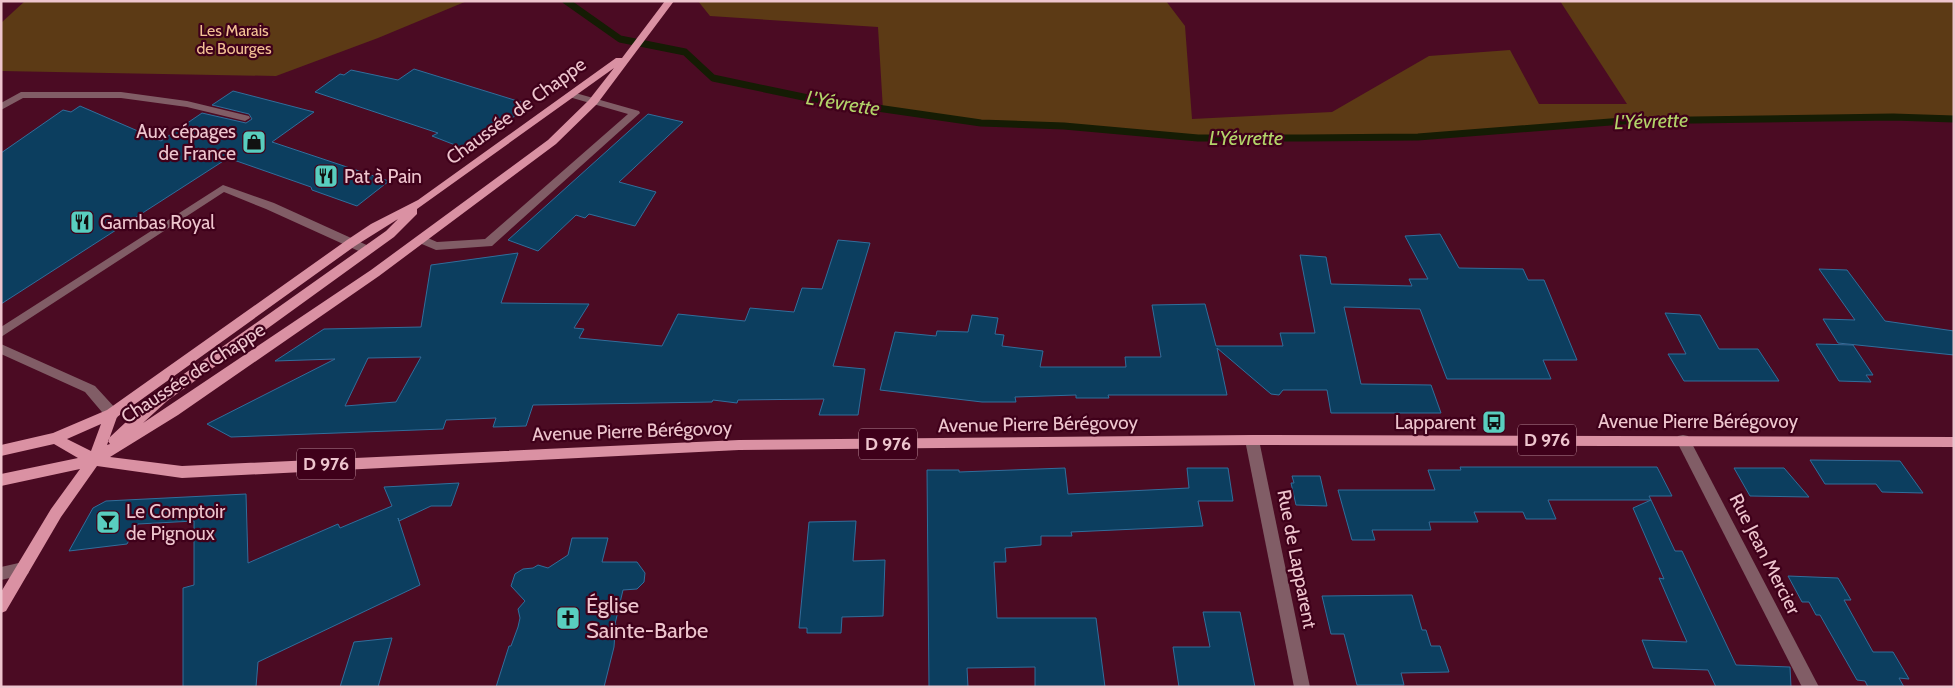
<svg xmlns="http://www.w3.org/2000/svg" width="1955" height="688" font-family="Cabin,sans-serif">
  <style>
    .green { fill: #5c3a15 }
    .lines { fill: none; stroke-linecap: round; stroke-linejoin: round }
    .stream { stroke: #151c04; stroke-width: 7 }
    .building { fill: #0c3e5f; stroke: #316e9b; fill-rule: evenodd }
    .minor { fill: #815d66; fill-rule: evenodd }
    .major { fill: #da91a3; fill-rule: evenodd }
    .labels { text-anchor: middle; dominant-baseline: central; stroke-width: 4.5; stroke-linejoin: round; paint-order: stroke }
    .far-park-label { font-size: 16px; fill: #f3c194; stroke: #3f001a }
    .shield { fill: #3f001a; stroke: #ba8a98; stroke-width: 1 }
    .shield-label { font-size: 18px; font-weight: bold; fill: #eec5ce }
    .street-label { font-size: 19px; fill: #eec5ce; stroke: #3f001a }
    .poi-label { font-size: 19px; fill: #eec5ce; stroke: #3f001a; text-anchor: start }
    .water-label { font-size: 20px; font-style: italic; fill: #b2d369; stroke: #3f001a }
    .near-poi-label { font-size: 22px; fill: #eec5ce; stroke: #3f001a; text-anchor: start }
  </style>
  <rect width="100%" height="100%" fill="#4b0b23"/>
  <g class="green">
    <polygon points="25,1 467,1 378,38 276,76 1,71 1,23"/>
    <polygon points="698,1 1166,1 1185,26 1192,119 1332,112 1429,56 1510,50 1539,104 1627,104 1560,1 1954,1 1954,119 1893,117 1623,121 1418,137 1198,138 1064,126 981,123 883,110 878,27 710,16"/>
  </g>
  <g class="lines">
    <polyline class="stream" points="566,1 620,39 685,52 713,78 808,98 981,123 1064,126 1198,138 1304,138 1418,137 1623,121 1893,117 1954,119"/>
  </g>
  <g class="building">
    <polygon points="414,69 524,103 522,105 527,107 468,150 432,136 438,133 315,92 340,74 344,75 351,70 398,80"/>
    <polygon points="233,91 314,112 272,142 389,181 357,206 312,190 311,187 228,158 1,304 1,153 63,110 71,112 80,106 161,141 202,113 246,123 252,119 249,114 212,105"/>
    <polygon points="648,114 683,122 619,182 656,192 635,226 589,214 585,218 576,215 538,251 508,240"/>
    <polygon points="1440,234 1459,268 1523,269 1528,280 1544,280 1577,360 1543,360 1551,379 1447,379 1420,309 1344,307 1361,384 1431,385 1441,413 1331,413 1327,390 1283,390 1279,395 1271,394 1217,348 1227,395 1108,395 1109,398 1076,398 1076,395 1015,397 1016,402 982,402 880,390 895,332 936,336 937,331 968,332 972,315 998,318 995,334 1004,335 1002,346 1043,351 1040,367 1126,367 1125,357 1161,357 1152,305 1205,304 1216,346 1283,346 1280,333 1315,333 1300,255 1326,257 1331,284 1412,286 1409,279 1428,279 1405,236"/>
    <path d="M838 240 870 243 833 366 865 369 858 415H819L824 399 738 400 737 403 713 400 712 402 533 405 526 426 493 427 496 418 446 420 443 429 231 437 207 424 335 359 275 361 324 329 421 327 431 265 518 253 501 303 589 304 574 328 584 329 579 338 662 346 678 314 745 321 750 308 794 312 802 288 822 289ZM421 357 396 402 345 406 368 358Z"/>
    <polygon points="1819,269 1847,270 1885,321 1954,331 1954,355 1838,343 1823,319 1855,320"/>
    <polygon points="1665,313 1700,315 1719,349 1758,349 1779,381 1684,381 1668,354 1686,354"/>
    <polygon points="1816,344 1853,345 1873,375 1866,375 1871,382 1839,381"/>
    <polygon points="1810,460 1900,461 1923,493 1882,492 1876,484 1825,484"/>
    <polygon points="1460,467 1657,467 1672,496 1649,496 1651,500 1548,500 1556,519 1526,519 1523,512 1474,512 1478,522 1429,522 1431,530 1372,530 1375,540 1352,540 1338,490 1435,490 1428,470 1461,470"/>
    <polygon points="1065,468 1068,494 1189,488 1187,468 1228,468 1233,501 1198,501 1203,526 1071,532 1072,536 1041,536 1041,545 1005,548 1006,562 994,562 997,618 1096,618 1105,687 1035,687 1035,667 967,668 968,687 929,687 927,470 959,470 959,472"/>
    <polygon points="1734,468 1784,468 1809,497 1750,496"/>
    <polygon points="1292,476 1320,476 1327,506 1296,505 1291,483 1294,483"/>
    <polygon points="459,483 451,506 431,506 399,521 398,518 420,585 258,662 256,687 183,687 183,588 194,585 194,521 138,524 127,544 69,551 93,508 106,501 246,494 248,563 338,524 340,528 392,506 384,487"/>
    <polygon points="1651,500 1675,551 1682,551 1736,665 1790,667 1791,687 1716,687 1708,670 1653,668 1642,640 1687,642 1659,578 1664,579 1633,508"/>
    <polygon points="856,521 853,561 885,560 883,616 842,617 841,633 807,633 807,628 799,628 809,522"/>
    <polygon points="572,538 608,538 602,562 637,562 645,573 644,582 637,589 623,590 615,624 619,627 615,633 614,647 604,687 496,687 509,646 511,646 518,627 520,618 518,609 525,601 511,586 515,574 523,569 533,568 538,565 548,568 568,555"/>
    <polygon points="1788,576 1838,578 1851,600 1844,600 1873,652 1893,652 1909,679 1899,678 1904,687 1868,687 1865,681 1857,680 1820,615 1816,615 1809,602 1802,602"/>
    <polygon points="1412,595 1422,630 1426,630 1431,646 1440,646 1449,672 1401,673 1404,685 1357,685 1344,634 1331,634 1322,596"/>
    <polygon points="1203,612 1240,612 1255,687 1179,687 1173,647 1210,647"/>
    <polygon points="392,638 378,687 340,687 354,642"/>
  </g>
  <g class="lines">
    <g class="minor">
      <polygon points="21,92 121,92 187,101 249,116 250,118 245,121 187,107 121,98 23,98 1,110 1,103"/>
      <polygon points="572,92 639,111 640,113 492,246 436,250 417,242 415,239 421,235 437,242 485,239 628,114 569,97 567,95"/>
      <polygon points="223,185 274,203 371,247 373,250 371,253 363,253 266,209 224,192 1,337 1,327"/>
      <polygon points="1,344 95,386 117,410 119,414 117,418 107,418 85,392 1,354"/>
      <polygon points="1252,435 1257,436 1259,440 1310,687 1294,687 1245,440 1247,436"/>
      <polygon points="1683,435 1688,436 1819,687 1802,687 1676,440 1678,436"/>
      <polygon points="23,562 28,564 30,569 28,574 1,580 1,567"/>
    </g>
    <path class="major" d="M665 1H674L597 104 556 144 379 276 178 415 110 457 182 466 739 440 1252 435 1954 437V447L1252 445 739 450 182 478 97 466 61 517 6 611 1 613V592L51 509 80 469 1 486V474L78 458 54 444 1 456V445L53 433 107 410 347 240 371 224 418 200 616 58H622ZM614 68 589 100 548 140 371 270 143 423 167 401 394 237 417 214V209ZM398 219 386 231 157 393 110 437 108 441 110 444 107 445 117 417 355 246ZM101 424 91 451 67 439Z"/>
  </g>
  <defs>
    <g id="shop-square" transform="scale(1.25)"><rect x="-9" y="-9" width="18" height="18" rx="4" fill="#59cebf" stroke="#3f001a"/><path d="M-5-2.5h2.3a2.7 3.5 0 0 1 5.4 0H5L5.5 6h-11ZM-1.5-2.5h3a1.5 2.3 0 0 0-3 0Z" fill="#111"/></g>
    <g id="restaurant-square" transform="scale(1.25)"><rect x="-9" y="-9" width="18" height="18" rx="4" fill="#59cebf" stroke="#3f001a"/><path d="M-5-6h1v4h1v-4h1v4h1v-4h1v5L-1.5 .5V6h-2V.5L-5-1ZM5-6V6H3V1.5H1.5Q1.5-4 5-6Z" fill="#111"/></g>
    <g id="bus-square" transform="scale(1.25)"><rect x="-9" y="-9" width="18" height="18" rx="4" fill="#59cebf" stroke="#3f001a"/><path d="M-5-6H5V4H4V6H2V4H-2V6H-4V4H-5ZM-3.5-4V0h7V-4ZM-3.5 1.2v1.5H-2V1.2ZM2 1.2v1.5H3.5V1.2Z" fill="#111"/></g>
    <g id="bar-square" transform="scale(1.25)"><rect x="-9" y="-9" width="18" height="18" rx="4" fill="#59cebf" stroke="#3f001a"/><path d="M-6-5H6L.8 .8V4.5H3.5V6h-7V4.5H-.8V.8Z" fill="#111"/></g>
    <g id="church-square" transform="scale(1.25)"><rect x="-9" y="-9" width="18" height="18" rx="4" fill="#59cebf" stroke="#3f001a"/><path d="M-1.2-6h2.4v3.5h3.3v2.4h-3.3V6h-2.4V-.1h-3.3v-2.4h3.3Z" fill="#111"/></g>
  </defs>
  <g fill-rule="evenodd">
    <use href="#shop-square" x="254" y="142"/>
    <use href="#restaurant-square" x="326" y="176"/>
    <use href="#restaurant-square" x="82" y="222"/>
    <use href="#bus-square" x="1494" y="422"/>
    <use href="#bar-square" x="108" y="522"/>
    <use href="#church-square" x="568" y="618"/>
  </g>
  <g class="labels">
    <g class="far-park-label">
      <text x="234" y="30">Les Marais<tspan x="234" dy="18">de Bourges</tspan></text>
    </g>
    <g class="shield">
      <rect x="1518" y="424.5" width="58" height="31" rx="4"/>
      <rect x="859" y="428.5" width="58" height="31" rx="4"/>
      <rect x="297" y="448.5" width="58" height="31" rx="4"/>
    </g>
    <g class="shield-label">
      <text x="1547" y="440">D 976</text>
      <text x="888" y="444">D 976</text>
      <text x="326" y="464">D 976</text>
    </g>
    <g class="street-label">
      <text transform="translate(516 111) rotate(-36)">Chaussée de Chappe</text>
      <text transform="translate(193 373) rotate(-33)">Chaussée de Chappe</text>
      <text x="1698" y="421">Avenue Pierre Bérégovoy</text>
      <text transform="translate(1038 424) rotate(-1)">Avenue Pierre Bérégovoy</text>
      <text transform="translate(632 431) rotate(-2)">Avenue Pierre Bérégovoy</text>
      <text transform="translate(1765 554) rotate(63)">Rue Jean Mercier</text>
      <text transform="translate(1297 559) rotate(79)">Rue de Lapparent</text>
    </g>
    <g class="poi-label">
      <text x="236" y="131" text-anchor="end">Aux cépages<tspan x="236" dy="22">de France</tspan></text>
      <text x="344" y="176">Pat à Pain</text>
      <text x="100" y="222">Gambas Royal</text>
      <text x="1476" y="422" text-anchor="end">Lapparent</text>
      <text x="126" y="511">Le Comptoir<tspan x="126" dy="22">de Pignoux</tspan></text>
    </g>
    <g class="water-label">
      <text transform="translate(843 103) rotate(9)">L'Yévrette</text>
      <text transform="translate(1651 121) rotate(-2)">L'Yévrette</text>
      <text x="1246" y="138">L'Yévrette</text>
    </g>
    <g class="near-poi-label">
      <text x="586" y="605">Église<tspan x="586" dy="25">Sainte-Barbe</tspan></text>
    </g>
  </g>
  <rect width="1955" height="688" fill="none" stroke="#eec5ce" stroke-width="5"/>
</svg>
